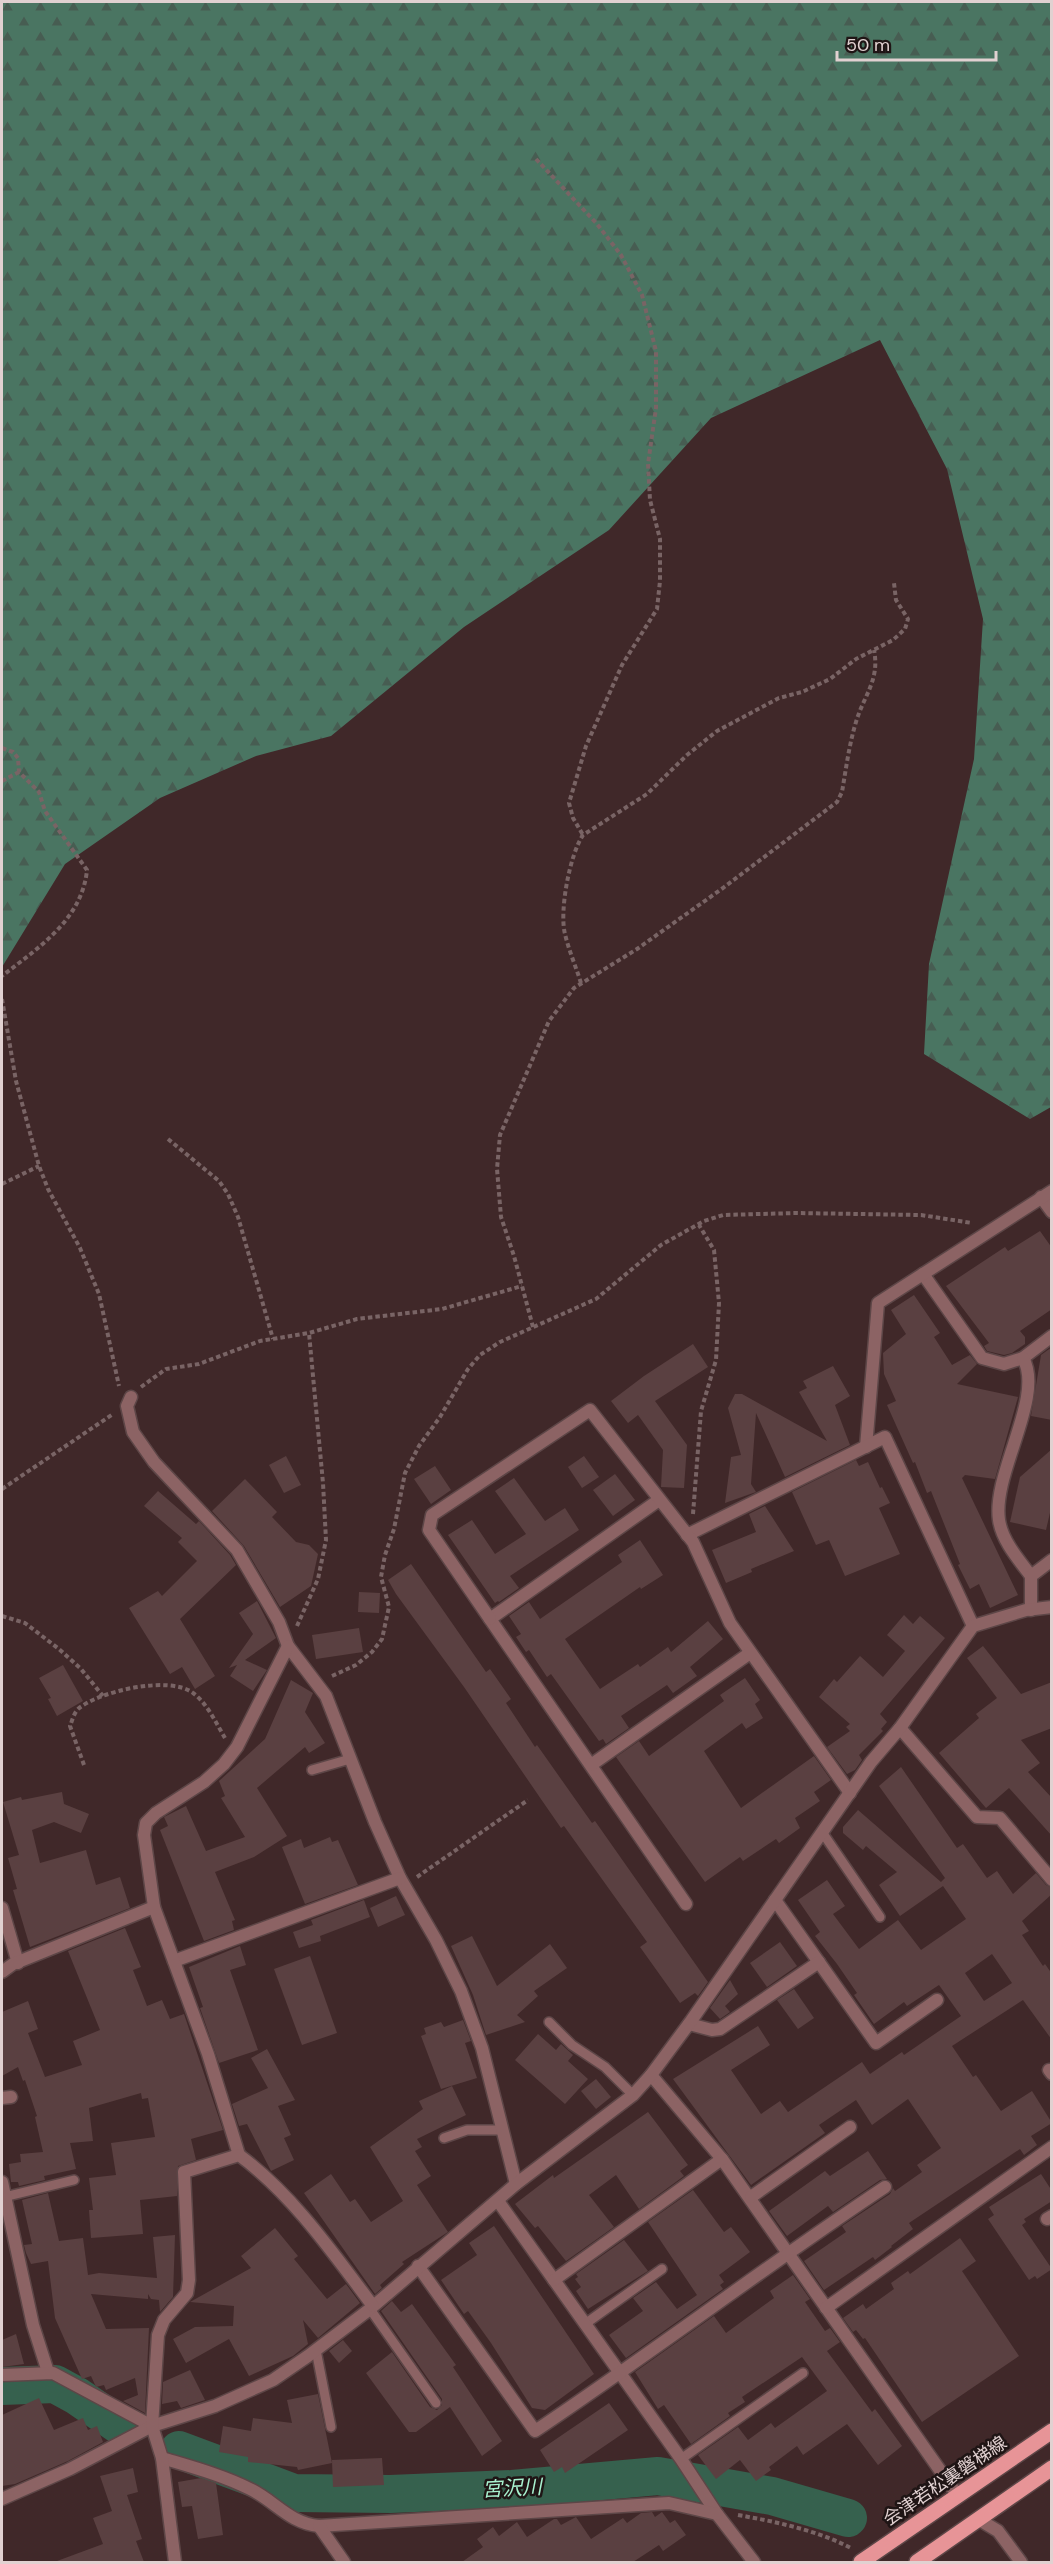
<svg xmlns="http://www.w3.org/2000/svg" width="1053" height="2564" font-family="'DM Sans','Noto Sans JP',sans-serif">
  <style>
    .forest { fill: url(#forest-firs) }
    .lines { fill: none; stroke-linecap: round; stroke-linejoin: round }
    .river { stroke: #36614e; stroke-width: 38 }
    .building { fill: #5a4041; fill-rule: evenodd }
    .service-casing { stroke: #5d4647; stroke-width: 12 }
    .minor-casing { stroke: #5d4647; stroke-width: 15 }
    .primary-casing { stroke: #5d4647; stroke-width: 18 }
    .path { stroke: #796465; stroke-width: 4; stroke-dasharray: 4.5 3; stroke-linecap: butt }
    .service { stroke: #8c6364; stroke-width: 9 }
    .minor { stroke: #8c6364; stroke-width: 12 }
    .primary { stroke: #e79497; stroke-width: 15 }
    .labels { text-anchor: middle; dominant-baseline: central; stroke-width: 5; stroke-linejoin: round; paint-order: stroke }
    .street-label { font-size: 18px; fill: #e1d1d1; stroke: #1f1515 }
    .water-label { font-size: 20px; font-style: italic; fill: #a8f2d0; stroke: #1f1515 }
  </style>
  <defs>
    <pattern id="forest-firs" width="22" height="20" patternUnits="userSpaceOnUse" patternTransform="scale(1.5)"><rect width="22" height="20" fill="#4a7562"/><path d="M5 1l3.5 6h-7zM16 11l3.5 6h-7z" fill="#475d52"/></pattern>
  </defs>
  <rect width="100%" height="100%" fill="#402829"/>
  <polygon class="forest" points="2,2 1051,2 1051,1107 1030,1119 924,1054 929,964 974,759 983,619 947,469 880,340 711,418 609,530 464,627 331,736 256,756 160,798 65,864 2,967"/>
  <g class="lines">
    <g class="river">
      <polyline points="2,2386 55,2384 77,2396 122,2427"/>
      <polyline points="179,2450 294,2493 390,2494 512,2489 658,2476 772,2496 848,2518"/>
    </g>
  </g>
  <g class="building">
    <polygon points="1040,1231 1052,1248 1052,1309 1020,1331 1025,1337 1025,1344 1012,1353 1004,1355 987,1351 984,1346 989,1343 946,1286 1005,1247 1008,1251"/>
    <polygon points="914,1295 940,1333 934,1337 952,1365 970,1355 977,1364 957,1384 1018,1397 995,1479 965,1475 962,1478 1018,1595 990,1608 979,1584 970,1589 958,1565 960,1564 931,1491 927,1493 915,1462 913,1463 887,1405 896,1401 884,1374 883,1353 906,1334 891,1310"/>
    <polygon points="693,1344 708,1367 655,1401 687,1445 684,1488 661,1487 663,1450 638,1415 628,1423 611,1401 644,1376"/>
    <polygon points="1052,1347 1052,1420 1031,1416 1041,1355"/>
    <polygon points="833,1366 850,1396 835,1405 850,1445 785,1477 756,1413 751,1484 756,1492 725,1503 731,1457 741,1455 728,1408 735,1394 742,1394 827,1441 799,1392 807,1388 803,1381"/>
    <polygon points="1052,1449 1052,1504 1046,1530 1010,1522 1020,1477"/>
    <polygon points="286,1456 301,1485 284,1493 269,1465"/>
    <polygon points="584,1456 599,1477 582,1488 568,1467"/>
    <polygon points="856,1460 859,1466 868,1462 880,1488 882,1487 890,1503 879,1508 900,1554 845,1576 829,1540 816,1545 792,1492"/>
    <polygon points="435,1466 451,1490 431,1504 414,1479"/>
    <polygon points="615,1474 635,1500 613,1516 593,1490"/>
    <polygon points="514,1478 545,1521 565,1508 579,1530 510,1576 519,1588 499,1602 498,1601 495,1603 448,1535 472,1520 495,1554 526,1534 495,1491"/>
    <polygon points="245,1479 277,1512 272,1517 296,1542 309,1545 318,1554 311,1586 280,1607 244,1546 212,1511"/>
    <polygon points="158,1491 196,1524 199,1521 230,1555 236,1565 180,1619 215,1676 195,1689 182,1667 170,1674 129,1608 158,1591 162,1596 197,1561 178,1542 182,1538 144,1506"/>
    <polygon points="765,1506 794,1551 751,1569 752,1572 726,1583 712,1550 756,1532 749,1514"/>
    <polygon points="640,1540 663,1575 641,1589 640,1587 565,1639 600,1689 638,1664 640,1667 668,1647 671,1652 708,1621 723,1639 690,1667 697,1676 673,1693 667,1685 621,1716 629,1728 606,1744 603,1739 599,1741 551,1674 547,1677 529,1650 526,1652 516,1637 521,1634 509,1616 529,1602 540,1619 622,1562 618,1555"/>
    <polygon points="411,1564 486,1672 490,1669 511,1699 506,1703 535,1747 537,1745 592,1823 595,1821 708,1982 698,1996 695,1993 680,2003 640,1947 647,1942 564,1826 561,1828 543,1802 464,1687 396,1594 388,1580"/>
    <polygon points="359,1592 380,1593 379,1613 358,1612"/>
    <polygon points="257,1601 276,1638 245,1660 267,1670 253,1691 230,1676 237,1665 229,1668 253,1634 239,1613"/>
    <polygon points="904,1615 913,1624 920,1616 945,1638 880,1714 887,1722 881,1729 883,1731 859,1755 862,1760 855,1770 847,1774 827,1747 850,1731 846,1727 850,1724 819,1697 834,1679 837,1682 860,1656 883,1677 905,1651 887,1635"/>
    <polygon points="359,1628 363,1652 316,1659 312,1635"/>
    <polygon points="983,1646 1021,1694 1052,1682 1052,1728 1021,1740 1040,1763 1028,1772 1052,1798 1052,1836 1009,1788 986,1808 939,1753 979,1718 976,1714 997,1698 967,1658"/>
    <polygon points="63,1665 83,1701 57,1716 48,1699 51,1698 39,1678"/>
    <polygon points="745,1678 760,1700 755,1704 763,1718 746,1729 742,1723 704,1751 741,1808 814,1756 831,1780 814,1792 820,1801 795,1818 800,1828 779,1843 776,1839 743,1861 740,1857 705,1882 616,1757 639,1741 649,1756 724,1701 720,1695"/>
    <polygon points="291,1680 313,1693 305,1712 325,1743 309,1753 305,1747 257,1788 287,1836 254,1857 215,1872 235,1920 232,1921 234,1930 204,1941 160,1830 168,1826 164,1817 186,1806 206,1851 245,1837 221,1798 225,1796 219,1781 265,1739"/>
    <path d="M901 1767 957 1848 963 1844 987 1878 997 1871 1013 1894 1036 1873 1046 1885 1052 1888V1894L1022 1921 1029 1931 1022 1935 1043 1966 1045 1964 1052 1974V2040L1023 2000 952 2046 973 2077 976 2075 1001 2111 1032 2091 1052 2123 1031 2136 1037 2145 1024 2155 1020 2149 909 2223 913 2229 891 2246 892 2247 875 2260 873 2257 824 2290 804 2261 846 2232 842 2226 890 2194 893 2188 895 2191 922 2172 917 2165 941 2148 908 2099 872 2125 856 2100 819 2125 825 2133 751 2185 673 2079 758 2026 770 2045 731 2070 761 2114 780 2101 788 2112 862 2062 870 2074 902 2052 904 2055 961 2016 939 1985 907 2006 904 2002 874 2024 854 1995 857 1993 837 1964 815 1936 820 1932 798 1900 827 1880 845 1906 833 1914 859 1949 898 1920 921 1950 966 1919 943 1886 900 1916 879 1885 897 1872 866 1846 863 1850 843 1833V1827L858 1810 941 1882 945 1878 879 1786ZM992 1954 1012 1983 984 2001 965 1973Z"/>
    <polygon points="62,1792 64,1804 89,1814 81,1833 54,1822 32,1830 40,1863 86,1850 96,1885 120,1877 130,1908 30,1947 13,1890 17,1889 8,1858 19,1855 3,1802 21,1797 22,1800"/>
    <polygon points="330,1837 332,1842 338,1840 358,1885 305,1904 282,1847 301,1839 304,1848"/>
    <polygon points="396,1896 405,1915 378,1927 370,1908"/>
    <polygon points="364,1900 370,1917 320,1936 321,1941 299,1948 293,1932 313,1925 311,1920"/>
    <polygon points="125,1928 141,1967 133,1970 147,2006 162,2000 170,2019 184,2014 223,2130 191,2139 196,2160 178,2166 177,2196 140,2200 143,2234 91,2238 89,2210 93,2210 89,2178 116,2175 111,2143 155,2137 148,2098 142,2099 141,2093 89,2108 93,2141 70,2143 76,2169 44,2176 45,2180 19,2186 18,2182 11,2182 9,2164 21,2162 20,2154 43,2152 35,2117 37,2116 25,2080 23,2081 18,2067 2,2076 2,2012 28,2001 38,2029 28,2033 45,2077 82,2065 73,2041 100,2030 68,1951"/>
    <polygon points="472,1936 497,1986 550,1944 567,1968 534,1991 538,1996 517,2015 525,2022 486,2035 473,1995 451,1946"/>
    <polygon points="780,1942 797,1966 767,1987 750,1963"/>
    <polygon points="240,1946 246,1965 230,1970 258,2050 219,2063 200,2008 203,2007 189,1967"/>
    <polygon points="310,1956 337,2033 302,2045 274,1969"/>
    <polygon points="730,1980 738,1994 725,2006 730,2012 720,2019 710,2008"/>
    <polygon points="794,1989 814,2018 798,2029 777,2000"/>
    <polygon points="463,2020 471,2041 465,2043 477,2078 441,2089 421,2036 426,2034 424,2028 441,2022 444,2027"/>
    <polygon points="538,2034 556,2050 561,2044 573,2055 568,2061 588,2079 565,2104 515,2060"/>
    <polygon points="267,2049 295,2100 278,2106 291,2135 284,2138 294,2160 271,2171 247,2124 239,2126 232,2104 268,2088 251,2058"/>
    <polygon points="596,2079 611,2097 596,2109 581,2091"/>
    <polygon points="452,2086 466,2115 417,2139 422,2147 415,2151 431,2176 417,2185 448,2232 402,2262 404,2264 380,2285 382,2288 375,2294 304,2193 331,2174 350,2202 355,2199 371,2222 403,2201 370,2147 423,2109 419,2101"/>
    <polygon points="648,2112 688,2165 680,2171 684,2176 639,2209 616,2175 589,2195 614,2227 566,2261 538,2226 535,2228 515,2204 553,2175 554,2178"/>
    <polygon points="868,2151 887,2179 880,2180 833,2212 828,2206 787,2236 769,2211 825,2171 830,2176"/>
    <polygon points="1041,2174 1052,2191 1052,2201 1024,2219 1026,2222 1022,2225 1052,2269 1037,2279 1035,2276 1029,2280 988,2219 994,2215 989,2207"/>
    <polygon points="693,2190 724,2232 731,2227 750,2252 719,2275 724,2282 720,2285 723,2289 626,2358 609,2335 643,2311 633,2298 656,2282 677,2309 697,2295 648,2222"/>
    <polygon points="48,2193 59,2241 83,2238 88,2275 99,2273 157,2278 153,2237 175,2235 173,2297 160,2312 159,2300 151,2299 148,2294 148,2299 91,2294 106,2329 149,2328 145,2413 123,2401 138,2395 135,2378 106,2390 104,2385 96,2387 91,2376 82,2379 55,2318 48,2261 31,2264 26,2253 24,2245 32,2244 22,2200"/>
    <polygon points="494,2226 594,2374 545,2410 532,2408 491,2343 468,2311 464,2314 441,2280 477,2255 469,2243"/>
    <polygon points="275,2228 298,2256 294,2259 327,2299 346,2284 360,2303 318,2338 303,2320 308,2344 293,2356 249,2376 229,2339 186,2363 173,2339 195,2327 233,2326 234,2306 190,2302 251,2268 241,2256"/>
    <polygon points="960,2238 976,2261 962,2271 1019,2356 922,2422 865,2338 863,2339 856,2330 853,2332 843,2318 863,2304 866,2309 894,2289 891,2283 908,2271 910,2274"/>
    <polygon points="624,2240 648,2271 588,2309 576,2291 581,2287 575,2279 578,2277 576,2274"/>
    <polygon points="793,2275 810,2299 805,2302 825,2331 830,2328 840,2342 827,2351 872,2412 875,2409 902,2446 878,2465 847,2424 803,2455 797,2446 769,2467 771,2470 756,2481 740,2460 716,2479 698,2455 738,2427 748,2440 771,2423 775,2428 827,2391 802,2357 742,2397 745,2402 728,2413 730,2416 691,2444 664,2405 658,2409 635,2372 714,2316 726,2333 774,2298 770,2291"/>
    <polygon points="392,2301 401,2312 412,2304 456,2365 453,2367 502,2441 482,2456 450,2407 416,2432 409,2432 366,2373 392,2352 430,2407 437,2410 442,2405 442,2399 381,2311"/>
    <polygon points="16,2334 24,2364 2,2367 2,2340"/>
    <polygon points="343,2340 352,2351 339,2363 329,2351"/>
    <polygon points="190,2370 205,2400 181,2408 177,2401 162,2404 163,2382"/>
    <polygon points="318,2394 332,2463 298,2470 297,2467 248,2462 248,2457 219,2452 223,2426 251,2431 253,2418 292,2423 287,2400"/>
    <polygon points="39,2398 54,2430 83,2418 88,2430 97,2426 103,2442 68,2461 15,2484 2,2486 2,2415"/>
    <polygon points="609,2403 628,2430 565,2473 562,2467 554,2472 540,2450"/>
    <polygon points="382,2458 384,2485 333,2487 332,2460"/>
    <polygon points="133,2468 138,2492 127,2495 142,2539 136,2541 144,2562 57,2562 57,2561 103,2544 93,2518 112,2511 100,2476"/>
    <polygon points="201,2478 216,2483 223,2535 198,2539 192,2506 182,2507 178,2482"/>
    <polygon points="652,2512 655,2517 662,2512 670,2523 675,2520 686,2535 663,2551 659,2545 633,2562 462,2562 483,2547 477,2539 493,2527 499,2536 517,2522 527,2537 554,2519 557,2519 561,2525 576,2517 591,2539 623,2518 627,2523 641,2513"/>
  </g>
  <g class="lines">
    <g class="service-casing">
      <g id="service">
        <polyline points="312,1770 350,1759"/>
        <polyline points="822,1832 880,1917"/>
        <polyline points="549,2022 572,2045 605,2067 633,2095"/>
        <polyline points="444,2138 467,2130 501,2130"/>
        <polyline points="4,2197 74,2180"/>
        <polyline points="370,2309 436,2403"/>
        <polyline points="585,2324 662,2269"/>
        <polyline points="316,2350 331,2427"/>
        <polyline points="681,2459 803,2373"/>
      </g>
    </g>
    <g class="minor-casing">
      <g id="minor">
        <polyline points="1041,1197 1052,1212"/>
        <polyline points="923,1274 982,1358 1004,1364 1023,1358 1052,1336"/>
        <path d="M1023 1358C1045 1397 992 1473 999 1520 1002 1541 1019 1560 1031 1576"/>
        <polyline points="131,1397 127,1406 133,1432 154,1462 237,1550 279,1622 288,1646 326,1696 375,1822 400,1878 436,1940 461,1991 482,2048 516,2184"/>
        <polyline points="866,1447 878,1303 1052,1191"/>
        <polyline points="659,1500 490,1619 686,1904"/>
        <polyline points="687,1535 885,1437 973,1626"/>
        <polyline points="1031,1610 1031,1576 1052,1560"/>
        <polyline points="490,1619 429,1530 432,1515 590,1410 693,1542 730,1623 850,1793"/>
        <polyline points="900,1728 977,1817 1000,1818 1052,1880"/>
        <polyline points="591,1765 750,1653"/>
        <polyline points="775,1900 876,2043 937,2000"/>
        <polyline points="2,1908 18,1963"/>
        <polyline points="174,1961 400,1878"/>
        <polyline points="2,1972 13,1964 154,1907"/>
        <polyline points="689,2024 712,2030 720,2029 819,1962"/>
        <polyline points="1049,2070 1052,2074"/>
        <polyline points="651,2075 722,2159 958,2496"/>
        <polyline points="2,2098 11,2097"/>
        <polyline points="239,2155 208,2054 154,1907 144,1835 146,1823 156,1813 204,1782 224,1764 237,1747 288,1646"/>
        <polyline points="2,2182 33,2325 48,2372"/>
        <polyline points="751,2197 850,2127"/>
        <polyline points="498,2201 681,2459 717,2514 754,2562"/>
        <polyline points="1047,2219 1052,2216"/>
        <path d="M418 2266 535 2431C653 2352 766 2266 885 2187"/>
        <polyline points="554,2280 722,2159"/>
        <polyline points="826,2308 1052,2147"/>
        <polyline points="2,2375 53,2373 152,2426"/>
        <path d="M162 2458C192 2467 222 2475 250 2489 275 2501 289 2523 319 2526L669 2503 717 2514"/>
        <polyline points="2,2499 70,2469 152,2426 215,2406 273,2380 308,2356 370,2309 516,2184 633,2095 651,2075 691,2021 871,1762 900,1728 973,1626 1026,1610 1052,1607"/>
        <polyline points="978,2519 998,2531 1021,2562"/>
        <polyline points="319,2526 344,2562"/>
        <path d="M175 2562 162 2458 152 2426 158 2335 164 2320 187 2293 189 2280 184 2172 239 2155C293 2195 333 2253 373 2306"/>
      </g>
    </g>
    <g class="primary-casing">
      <g id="primary">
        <polyline points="861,2562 1052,2431"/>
        <polyline points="917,2562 1052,2468"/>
      </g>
    </g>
    <g class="path">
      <polyline points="536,159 597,224 621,255 642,295 656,351 656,408 648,464 650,500 660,539 660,581 657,609 622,665 586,746 569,803 573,818 583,835"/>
      <path d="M2 748 13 752 18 758 19 772 39 792 45 811 87 870C82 920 38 948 2 976"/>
      <polyline points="2,781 19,772"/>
      <path d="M581 983C576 967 569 951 565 934 559 911 570 854 583 835L647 794 687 755 717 731 779 698 802 692 830 679 856 659 893 640 905 629 908 619 896 600 894 583"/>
      <polyline points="2,999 16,1081 39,1166 48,1189 80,1248 99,1294 119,1386"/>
      <polyline points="168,1139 219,1181 228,1194 238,1217 273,1339"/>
      <polyline points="2,1184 39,1166"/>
      <path d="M533 1327 514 1256 501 1217 497 1169 500 1135 549 1021 574 988 637 949 723 888 837 802 842 792C846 769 849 745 856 722 864 695 880 680 874 650"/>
      <polyline points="141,1387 166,1369 199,1364 260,1341 309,1333 357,1319 442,1309 522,1286"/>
      <polyline points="2,1489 113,1414"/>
      <polyline points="693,1514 701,1411 716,1360 719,1303 714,1250 699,1225"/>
      <polyline points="2,1616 25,1623 59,1649 81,1669 103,1696"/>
      <polyline points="297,1626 318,1579 326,1540 323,1483 309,1333"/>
      <polyline points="332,1676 356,1665 372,1652 382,1639 389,1607 381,1577 385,1555 394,1529 405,1473 419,1446 440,1417 468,1369 480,1355 500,1342 596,1299 661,1245 704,1221 723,1215 797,1213 921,1215 972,1223"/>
      <path d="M84 1765 70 1726C72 1721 74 1713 78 1709 99 1691 170 1675 193 1693 207 1703 216 1723 225 1738"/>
      <polyline points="417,1877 528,1800"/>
      <path d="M738 2515C777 2522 816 2530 851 2548"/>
    </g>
    <use href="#service" class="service"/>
    <use href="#minor" class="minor"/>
    <use href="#primary" class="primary"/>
  </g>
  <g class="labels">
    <g class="street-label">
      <text transform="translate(945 2481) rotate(-34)">会津若松裏磐梯線</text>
    </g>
    <g class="water-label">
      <text transform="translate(512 2488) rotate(-3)">宮沢川</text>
    </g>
  </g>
  <rect width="1053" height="2564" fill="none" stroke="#e1d1d1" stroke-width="6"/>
  <path d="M837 51v9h159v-9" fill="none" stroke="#e1d1d1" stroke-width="3"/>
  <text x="846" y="51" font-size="18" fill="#e1d1d1" stroke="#1f1515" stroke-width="4.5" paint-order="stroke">50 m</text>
</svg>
